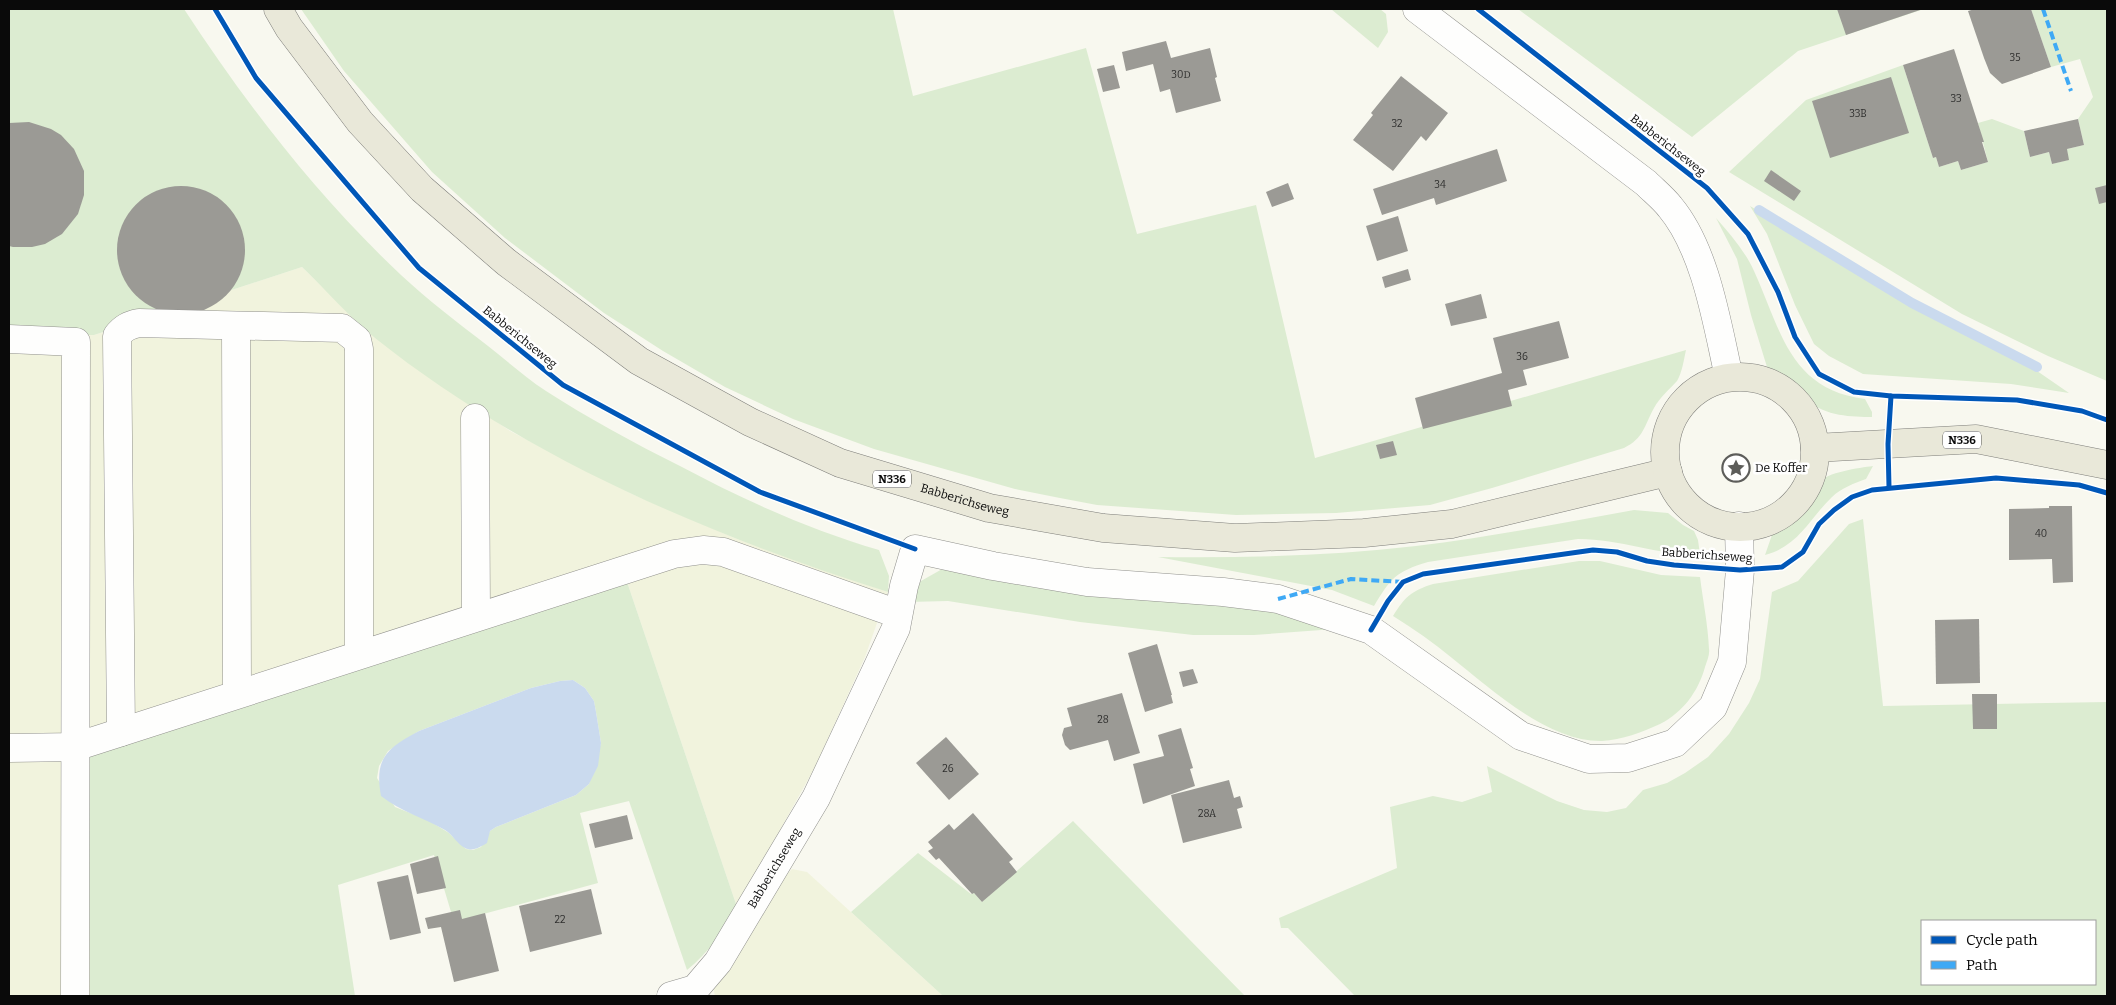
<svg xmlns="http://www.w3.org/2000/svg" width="2116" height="1005" font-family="Bitter,serif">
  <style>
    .farmland { fill: #f1f3dd }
    .green { fill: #dcecd1; fill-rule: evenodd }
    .water { fill: #cadaee }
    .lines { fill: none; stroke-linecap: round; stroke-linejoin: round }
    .stream { stroke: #cadaee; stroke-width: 10 }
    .building { fill: #9b9a95 }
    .minor-casing { stroke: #91918d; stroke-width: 29 }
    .major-casing { stroke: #7e7e7a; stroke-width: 29 }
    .minor { stroke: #fefefd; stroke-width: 28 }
    .major { stroke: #e9e8d9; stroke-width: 28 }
    .quiet { stroke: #3fa9f5; stroke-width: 4; stroke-dasharray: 8 4; stroke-linecap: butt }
    .cycleway-casing { stroke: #fff; stroke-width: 8 }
    .cycleway { stroke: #0057b8; stroke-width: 5 }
    .labels { text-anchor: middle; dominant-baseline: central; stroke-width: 5; stroke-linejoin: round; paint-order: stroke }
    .number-label { font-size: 10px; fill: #2e2e2d }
    .shield { fill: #fff; stroke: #545454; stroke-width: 1 }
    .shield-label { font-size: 11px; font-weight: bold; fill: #0a0a0a }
    .street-label { font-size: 12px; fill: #0a0a0a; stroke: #fff }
    .poi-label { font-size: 12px; fill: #0a0a0a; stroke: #fff; text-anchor: start }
  </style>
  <rect width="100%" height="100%" fill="#f8f8ef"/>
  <g class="farmland">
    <polygon points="302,267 374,337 510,431 632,494 735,538 888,592 865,657 815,767 737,907 624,573 88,747 90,996 9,996 9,335 94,335"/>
    <polygon points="792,869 807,872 943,996 715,996 713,987 784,877"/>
  </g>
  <g class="green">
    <path d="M9 9H184C246 104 317 196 401 275 428 300 458 323 488 346 507 361 526 378 546 391 588 418 634 443 680 466 744 500 810 530 879 550L889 576 888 592C706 534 526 458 375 338 349 317 326 290 302 267L94 335H9Z"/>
    <path d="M301 9H893L913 96 1086 48 1137 234 1256 205 1315 458 1686 350C1684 359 1682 373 1677 381 1669 390 1660 397 1654 408 1644 426 1644 438 1624 448L1492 488 1430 505 1336 513 1236 515 1097 505 1060 498 1015 489 874 449 793 419 725 387 663 351 604 313 505 238 432 172 344 71Z"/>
    <polygon points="1331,9 1380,9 1386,14 1388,32 1378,48"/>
    <polygon points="1518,9 1924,9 1798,51 1692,137"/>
    <polygon points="2031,9 2107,9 2107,381 2048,356 1962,314 1729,172 1806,100 1903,65 1933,158 1936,157 1939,167 1958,161 1961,170 1988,162 1978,123 1992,119 2024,131 2030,157 2049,152 2052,164 2068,160 2067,149 2084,145 2078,119 2093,97 2080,59 2051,67"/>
    <polygon points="1750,206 1825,250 1917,307 2030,366 2069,393 2011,384 1863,374 1829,356 1814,344 1795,305 1767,234"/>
    <path d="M1716 218C1730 234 1745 251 1754 271 1781 330 1789 389 1865 399L1872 412V417C1853 417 1824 416 1809 401 1805 397 1803 393 1799 389 1791 379 1779 373 1767 367L1751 315 1737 259Z"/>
    <path d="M1873 466 1866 479C1855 483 1841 488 1832 497 1809 519 1799 546 1765 555L1773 532C1788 522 1800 513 1810 498 1813 493 1814 487 1818 483 1827 472 1859 468 1873 466Z"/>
    <path d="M1634 510 1668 513 1683 525 1694 531 1698 540 1700 555C1656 555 1621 539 1578 539L1428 562C1395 572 1391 578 1374 606L1332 590 1158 557C1244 558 1331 556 1416 546 1489 537 1562 523 1634 510Z"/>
    <path d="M1863 519 1883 706 2107 702V996H1355L1288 928H1281L1279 918 1397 868 1390 807 1433 796 1462 802 1492 792 1487 766 1557 801 1584 810 1607 812 1626 808 1643 790 1667 783 1685 773 1708 757 1729 734 1749 703 1760 679 1772 592 1798 581 1849 524ZM1922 921H2095V984H1922Z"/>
    <path d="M1579 561H1600L1661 575 1700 577C1703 601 1708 625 1709 649 1710 654 1707 661 1705 667 1698 692 1683 712 1660 724 1642 732 1622 740 1602 741 1548 742 1491 689 1452 658 1434 643 1414 629 1393 616 1405 597 1411 591 1433 584Z"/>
    <polygon points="944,568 1016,584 1193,601 1288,613 1335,629 1254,635 1193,635 1080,622 948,601 908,602 921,581"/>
    <path d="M624 573 737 907C723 932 709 952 687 970L629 801 580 813 598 883 454 922 434 855 338 885 355 996H90L88 747ZM573 680 585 688 594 701 596 712 601 743 589 784 576 795 496 827 490 831 481 847 473 850 466 849 449 833 428 820 395 807 377 778 379 766 388 751 419 731 531 688 560 681Z"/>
    <polygon points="1073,821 1245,996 943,996 851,912 918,853 971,894 974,893 982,902"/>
  </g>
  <path class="water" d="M573 680 585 688 594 701 596 712 601 743 598 766 589 784 576 795 496 827 490 831 487 843C480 847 473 852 465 848 457 844 453 835 445 830 424 818 400 811 381 796 374 758 387 748 419 731L531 688 560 681Z"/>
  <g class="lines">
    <polyline class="stream" points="1759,210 1912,303 2037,367"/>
  </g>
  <g class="building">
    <polygon points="1837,9 1923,9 1846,35"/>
    <polygon points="1975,9 2031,9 2051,67 2002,84 1990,73 1984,58 1968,11"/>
    <polygon points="1166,41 1171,58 1210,48 1217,77 1215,78 1221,101 1176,113 1170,89 1160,92 1153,64 1126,71 1122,52"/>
    <polygon points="1954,49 1984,142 1982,142 1988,162 1961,170 1958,161 1939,167 1936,157 1933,158 1903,65"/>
    <polygon points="1114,65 1120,88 1103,92 1097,69"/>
    <polygon points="1401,76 1448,113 1426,141 1421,136 1393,171 1353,140 1373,115 1371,113"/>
    <polygon points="1891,77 1909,133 1830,158 1812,101"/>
    <polygon points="2078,119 2084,145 2067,149 2069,160 2052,164 2049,152 2030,157 2024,131"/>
    <polygon points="29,122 51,129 61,135 74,149 84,171 84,195 78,214 62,234 45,244 32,247 13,247 9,246 9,123"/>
    <polygon points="1497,149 1507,181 1436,205 1434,198 1382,215 1373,189"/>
    <polygon points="1771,170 1801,191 1794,201 1764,181"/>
    <polygon points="1288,183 1294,199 1272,207 1266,192"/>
    <polygon points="2107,185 2107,202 2099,204 2095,188"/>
    <circle cx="181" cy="250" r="64"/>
    <polygon points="1398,216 1408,251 1377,261 1366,226"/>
    <polygon points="1408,269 1411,280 1385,288 1382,277"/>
    <polygon points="1481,294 1487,318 1451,326 1445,304"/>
    <polygon points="1559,321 1569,358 1523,370 1527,385 1508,390 1512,406 1423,429 1415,398 1502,373 1493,338"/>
    <polygon points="1393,441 1397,455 1380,459 1376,445"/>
    <polygon points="2049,506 2072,506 2073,582 2053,583 2052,559 2009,560 2009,509 2049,508"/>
    <polygon points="1979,619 1980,683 1936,684 1935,620"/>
    <polygon points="1157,644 1172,695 1171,695 1173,703 1145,712 1128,653"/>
    <polygon points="1193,669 1198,683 1183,687 1179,672"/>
    <polygon points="1122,693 1140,753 1114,761 1108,740 1070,750 1065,745 1062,735 1064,728 1072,726 1067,708"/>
    <polygon points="1972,694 1997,694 1997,729 1973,729"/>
    <polygon points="1181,728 1193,768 1190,769 1195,786 1143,804 1133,764 1164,756 1158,735"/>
    <polygon points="946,737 979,774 949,800 916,763"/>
    <polygon points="1229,780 1234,798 1240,796 1243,807 1237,809 1242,828 1183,843 1171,795"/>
    <polygon points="973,813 1013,859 1009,862 1017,872 982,902 974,893 972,894 939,858 936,860 928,851 933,848 928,842 949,824 954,830"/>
    <polygon points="627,815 633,839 595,848 589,824"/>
    <polygon points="438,856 446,888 417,894 410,864"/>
    <polygon points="408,875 421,933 390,940 377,882"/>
    <polygon points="591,889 602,934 530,952 519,906"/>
    <polygon points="460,910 462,919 485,913 499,971 454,982 441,927 428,929 425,918"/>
  </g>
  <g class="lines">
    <g class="minor-casing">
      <g id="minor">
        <path d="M1417 9 1646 183C1654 191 1663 198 1670 207 1706 250 1717 324 1729 377"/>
        <polyline points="236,326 237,694"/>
        <polyline points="9,339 76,342 75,996"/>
        <polyline points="475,418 476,617"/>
        <path d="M121 732 117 336C123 328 129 325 139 323L342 328 357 340 359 349V654"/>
        <polyline points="9,748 75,747 674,554 703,550 723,552 898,614"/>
        <path id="s1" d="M671 996 695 989 718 962 816 798 896 628 904 586 915 549 993 566 1087 582 1223 592 1278 599 1371 630 1521 736 1589 759 1628 758 1675 743 1713 707 1732 662 1740 570 1739 526"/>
      </g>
    </g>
    <g class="major-casing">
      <g id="major">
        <path id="s2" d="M278 9 289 28 360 122 422 189 506 262 639 361 750 422 840 463 989 508 1103 528 1235 538 1364 533 1452 524 1668 472"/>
        <circle cx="1740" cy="452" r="75"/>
        <polyline points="1815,448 1976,439 2107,465"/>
      </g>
    </g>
    <use href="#minor" class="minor"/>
    <use href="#major" class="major"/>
    <g class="quiet">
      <polyline points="2043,9 2071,91"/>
      <polyline points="1278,599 1351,579 1403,582"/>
    </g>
    <g class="cycleway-casing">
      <g id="cycleway">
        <polyline points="215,9 256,78 419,268 563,385 760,492 915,549"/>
        <polyline points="1478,9 1707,188 1748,234 1778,292 1795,337 1819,374 1854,392 1891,396 2017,400 2082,411 2107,420"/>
        <polyline points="1889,487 1888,444 1891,396"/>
        <polyline points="1371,630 1388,601 1403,582 1423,574 1593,550 1617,552 1647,561 1674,565 1740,570 1782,567 1803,552 1819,524 1834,510 1852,497 1872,490 1996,478 2079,485 2107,493"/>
      </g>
    </g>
    <use href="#cycleway" class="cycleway"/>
  </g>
  <defs>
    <g id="sight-ring" transform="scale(1.4375)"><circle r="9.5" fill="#fff" stroke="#5d5d5a" stroke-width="1.5"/><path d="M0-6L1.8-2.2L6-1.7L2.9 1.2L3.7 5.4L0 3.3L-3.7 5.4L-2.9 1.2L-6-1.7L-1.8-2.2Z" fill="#5d5d5a"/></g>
  </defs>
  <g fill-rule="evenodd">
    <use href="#sight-ring" x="1736" y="468"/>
  </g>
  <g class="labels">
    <g class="number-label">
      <text x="2015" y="58">35</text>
      <text x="1181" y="75">30D</text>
      <text x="1956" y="99">33</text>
      <text x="1858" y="114">33B</text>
      <text x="1397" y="124">32</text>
      <text x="1440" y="185">34</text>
      <text x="1522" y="357">36</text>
      <text x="2041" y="534">40</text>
      <text x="1103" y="720">28</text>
      <text x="948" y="769">26</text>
      <text x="1207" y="814">28A</text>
      <text x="560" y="920">22</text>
    </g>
    <g class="shield">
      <rect x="1943" y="431.5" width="38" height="17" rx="4"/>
      <rect x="873" y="470.5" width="38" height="17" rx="4"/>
    </g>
    <g class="shield-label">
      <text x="1962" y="440">N336</text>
      <text x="892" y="479">N336</text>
    </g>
    <g class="street-label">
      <text transform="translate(1668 145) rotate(38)">Babberichseweg</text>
      <text transform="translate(520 337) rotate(39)">Babberichseweg</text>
      <text stroke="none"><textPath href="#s2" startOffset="864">Babberichseweg</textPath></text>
      <text transform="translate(1707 555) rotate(4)">Babberichseweg</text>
      <text stroke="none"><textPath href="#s1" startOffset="170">Babberichseweg</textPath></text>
    </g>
    <g class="poi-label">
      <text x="1755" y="468">De Koffer</text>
    </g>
  </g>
  <rect width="2116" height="1005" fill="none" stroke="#0a0a0a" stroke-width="20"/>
  <rect x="1921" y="920" width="175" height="65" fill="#ffffff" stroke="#9d9d9d"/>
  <rect x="1931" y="936" width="25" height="8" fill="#0057b8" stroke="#9d9d9d"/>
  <text x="1966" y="945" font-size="15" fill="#0a0a0a">Cycle path</text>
  <rect x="1931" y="961" width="25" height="8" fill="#3fa9f5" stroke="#9d9d9d"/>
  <text x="1966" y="970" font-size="15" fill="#0a0a0a">Path</text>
</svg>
